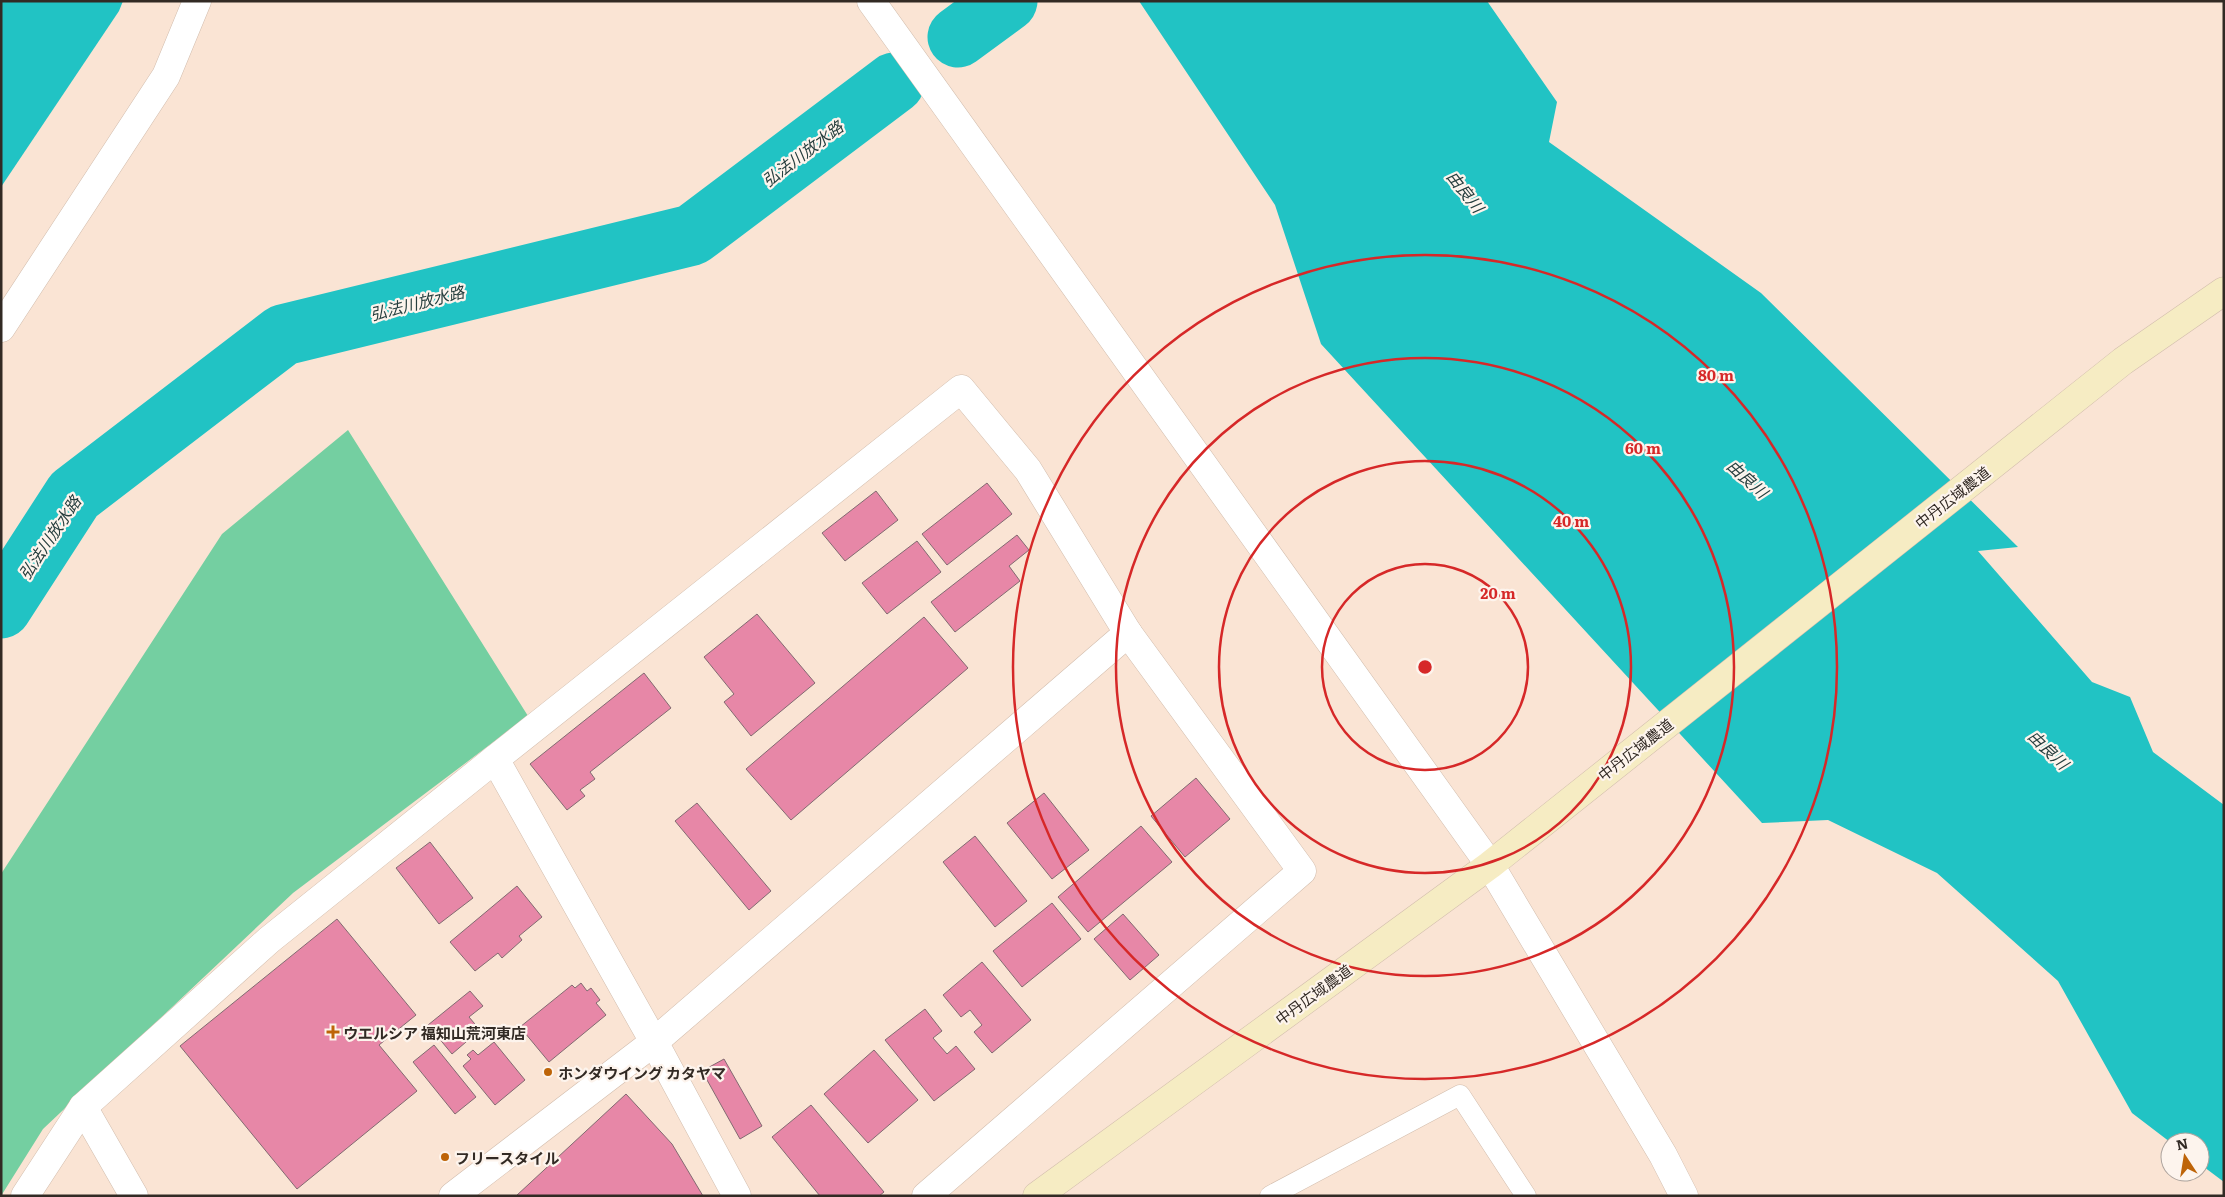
<svg xmlns="http://www.w3.org/2000/svg" width="2225" height="1197" font-family="Literata,'Noto Sans JP',serif">
  <style>
    .grass { fill: #74cfa1 }
    .water { fill: #21c3c4 }
    .lines { fill: none; stroke-linecap: round; stroke-linejoin: round }
    .river { stroke: #21c3c4; stroke-width: 61 }
    .building { fill: #e787a7; stroke: #826a71 }
    .lane-casing { stroke: #d2bdad; stroke-width: 21 }
    .street-casing { stroke: #d2bdad; stroke-width: 29 }
    .secondary-casing { stroke: #d2bdad; stroke-width: 29 }
    .lane { stroke: #fff; stroke-width: 20 }
    .street { stroke: #fff; stroke-width: 28 }
    .secondary { stroke: #f6ecc3; stroke-width: 28 }
    .ring { fill: none; stroke: #d62828; stroke-width: 2.5 }
    .poi-dot { fill: #be6408; stroke: #fdf4ed; stroke-width: 2 }
    .labels { text-anchor: middle; dominant-baseline: central; stroke-width: 4.5; stroke-linejoin: round; paint-order: stroke }
    .street-label { font-size: 15px; fill: #322a24; stroke: #fdf4ed }
    .poi-label { font-size: 15px; font-weight: bold; fill: #322a24; stroke: #fdf4ed; text-anchor: start }
    .water-label { font-size: 16px; font-style: italic; fill: #263e3e; stroke: #fdf4ed }
    .centre { fill: #d62828; stroke: #fdf4ed; stroke-width: 2.5 }
    .ring-label { font-size: 15px; text-anchor: middle; font-weight: bold; fill: #d62828; stroke: #fdf4ed; stroke-width: 4.5; stroke-linejoin: round; paint-order: stroke }
  </style>
  <rect width="100%" height="100%" fill="#fae4d4"/>
  <polygon class="grass" points="348,430 528,716 293,893 43,1129 1,1196 1,874 222,534"/>
  <g class="water">
    <polygon points="1,1 123,1 119,11 1,187"/>
    <polygon points="1139,1 1487,1 1557,102 1549,142 1761,293 2018,547 1978,551 2092,682 2130,697 2153,752 2224,805 2224,1182 2200,1164 2200,1142 2170,1142 2132,1113 2058,981 1937,873 1828,820 1762,823 1321,344 1275,205"/>
  </g>
  <g class="lines">
    <g class="river">
      <polyline points="958,37 1007,1"/>
      <polyline points="1,608 74,495 283,335 692,235 894,83"/>
    </g>
  </g>
  <g class="building">
    <polygon points="987,483 1012,514 947,565 922,534"/>
    <polygon points="876,491 898,520 845,561 822,533"/>
    <polygon points="1017,535 1029,550 1009,566 1020,581 955,632 931,602"/>
    <polygon points="917,541 941,572 887,614 862,583"/>
    <polygon points="757,614 815,683 751,736 724,702 734,694 704,657"/>
    <polygon points="924,617 968,668 791,820 746,769"/>
    <polygon points="644,673 671,708 590,772 595,779 580,790 585,796 567,810 530,764"/>
    <polygon points="1196,778 1230,819 1185,857 1151,816"/>
    <polygon points="1044,793 1089,850 1052,879 1007,823"/>
    <polygon points="697,803 771,891 749,910 675,821"/>
    <polygon points="1141,826 1172,862 1088,932 1058,897"/>
    <polygon points="975,836 1027,901 995,927 943,862"/>
    <polygon points="430,842 473,898 439,924 396,868"/>
    <polygon points="517,886 542,917 519,936 522,940 502,958 498,953 475,971 450,942"/>
    <polygon points="1052,903 1081,939 1022,987 993,951"/>
    <polygon points="1123,914 1159,955 1130,980 1094,939"/>
    <polygon points="337,919 416,1015 379,1045 417,1091 297,1189 180,1046"/>
    <polygon points="982,962 1031,1020 992,1053 974,1032 982,1025 970,1010 961,1017 943,995"/>
    <polygon points="581,983 587,991 591,988 600,1000 596,1003 606,1015 549,1062 520,1027 572,985 575,988"/>
    <polygon points="470,991 483,1006 469,1017 480,1030 452,1054 428,1025"/>
    <polygon points="925,1009 942,1031 933,1038 947,1054 956,1046 975,1069 934,1101 885,1040"/>
    <polygon points="494,1042 525,1080 495,1105 463,1066 471,1059 467,1055 473,1050 478,1055"/>
    <polygon points="434,1045 476,1097 455,1114 413,1062"/>
    <polygon points="874,1050 918,1100 868,1143 824,1094"/>
    <polygon points="724,1059 762,1126 740,1139 702,1071"/>
    <polygon points="626,1094 672,1144 703,1196 516,1196"/>
    <polygon points="811,1105 884,1192 879,1196 820,1196 772,1137"/>
  </g>
  <g class="lines">
    <g class="lane-casing">
      <polyline id="lane" points="1270,1196 1460,1095 1526,1196"/>
    </g>
    <g class="street-casing">
      <g id="street">
        <polyline points="871,1 1490,865 1663,1155 1684,1196"/>
        <polyline points="1,328 166,76 197,1"/>
        <polyline points="495,759 961,389 1028,470 1128,633 1302,871 926,1196"/>
        <polyline points="83,1107 134,1196"/>
        <polyline points="25,1196 83,1107 269,940 495,759 654,1042 453,1196"/>
        <polyline points="737,1196 654,1042 1128,633"/>
      </g>
    </g>
    <g class="secondary-casing">
      <polyline id="secondary" points="1037,1196 1490,865 2123,361 2224,291"/>
    </g>
    <use href="#lane" class="lane"/>
    <use href="#street" class="street"/>
    <use href="#secondary" class="secondary"/>
  </g>
  <g class="ring">
    <circle cx="1425" cy="667" r="103"/>
    <circle cx="1425" cy="667" r="206"/>
    <circle cx="1425" cy="667" r="309"/>
    <circle cx="1425" cy="667" r="412"/>
  </g>
  <g class="poi-dot">
    <path d="M330.5 1024.5h5v5h5v5h-5v5h-5v-5h-5v-5h5z"/>
    <circle cx="548" cy="1072" r="5"/>
    <circle cx="445" cy="1157" r="5"/>
  </g>
  <g class="labels">
    <g class="street-label">
      <text transform="translate(1952 497) rotate(-38)">中丹広域農道</text>
      <text transform="translate(1635 749) rotate(-38)">中丹広域農道</text>
      <text transform="translate(1313 994) rotate(-36)">中丹広域農道</text>
    </g>
    <g class="poi-label">
      <text x="343" y="1032">ウエルシア 福知山荒河東店</text>
      <text x="558" y="1072">ホンダウイング カタヤマ</text>
      <text x="455" y="1157">フリースタイル</text>
    </g>
    <g class="water-label">
      <text transform="translate(802 153) rotate(-37)">弘法川放水路</text>
      <text transform="translate(1466 191) rotate(52)">由良川</text>
      <text transform="translate(417 302) rotate(-14)">弘法川放水路</text>
      <text transform="translate(1748 478) rotate(42)">由良川</text>
      <text transform="translate(49 537) rotate(-56)">弘法川放水路</text>
      <text transform="translate(2049 749) rotate(44)">由良川</text>
    </g>
  </g>
  <circle cx="1425" cy="667" r="8" class="centre"/>
  <g class="ring-label">
    <text x="1716" y="381">80 m</text>
    <text x="1643" y="454">60 m</text>
    <text x="1571" y="527">40 m</text>
    <text x="1498" y="599">20 m</text>
  </g>
  <rect width="2225" height="1197" fill="none" stroke="#322a24" stroke-width="5"/>
  <g transform="translate(2185 1157) rotate(348)"><circle r="24" fill="#fdf4ed" stroke="#aca39d"/>
  <path d="M0-4L9 19L0 12L-9 19Z" fill="#be6408"/>
  <text y="-8" font-size="14" font-weight="bold" text-anchor="middle" fill="#322a24">N</text>
  </g>
</svg>
